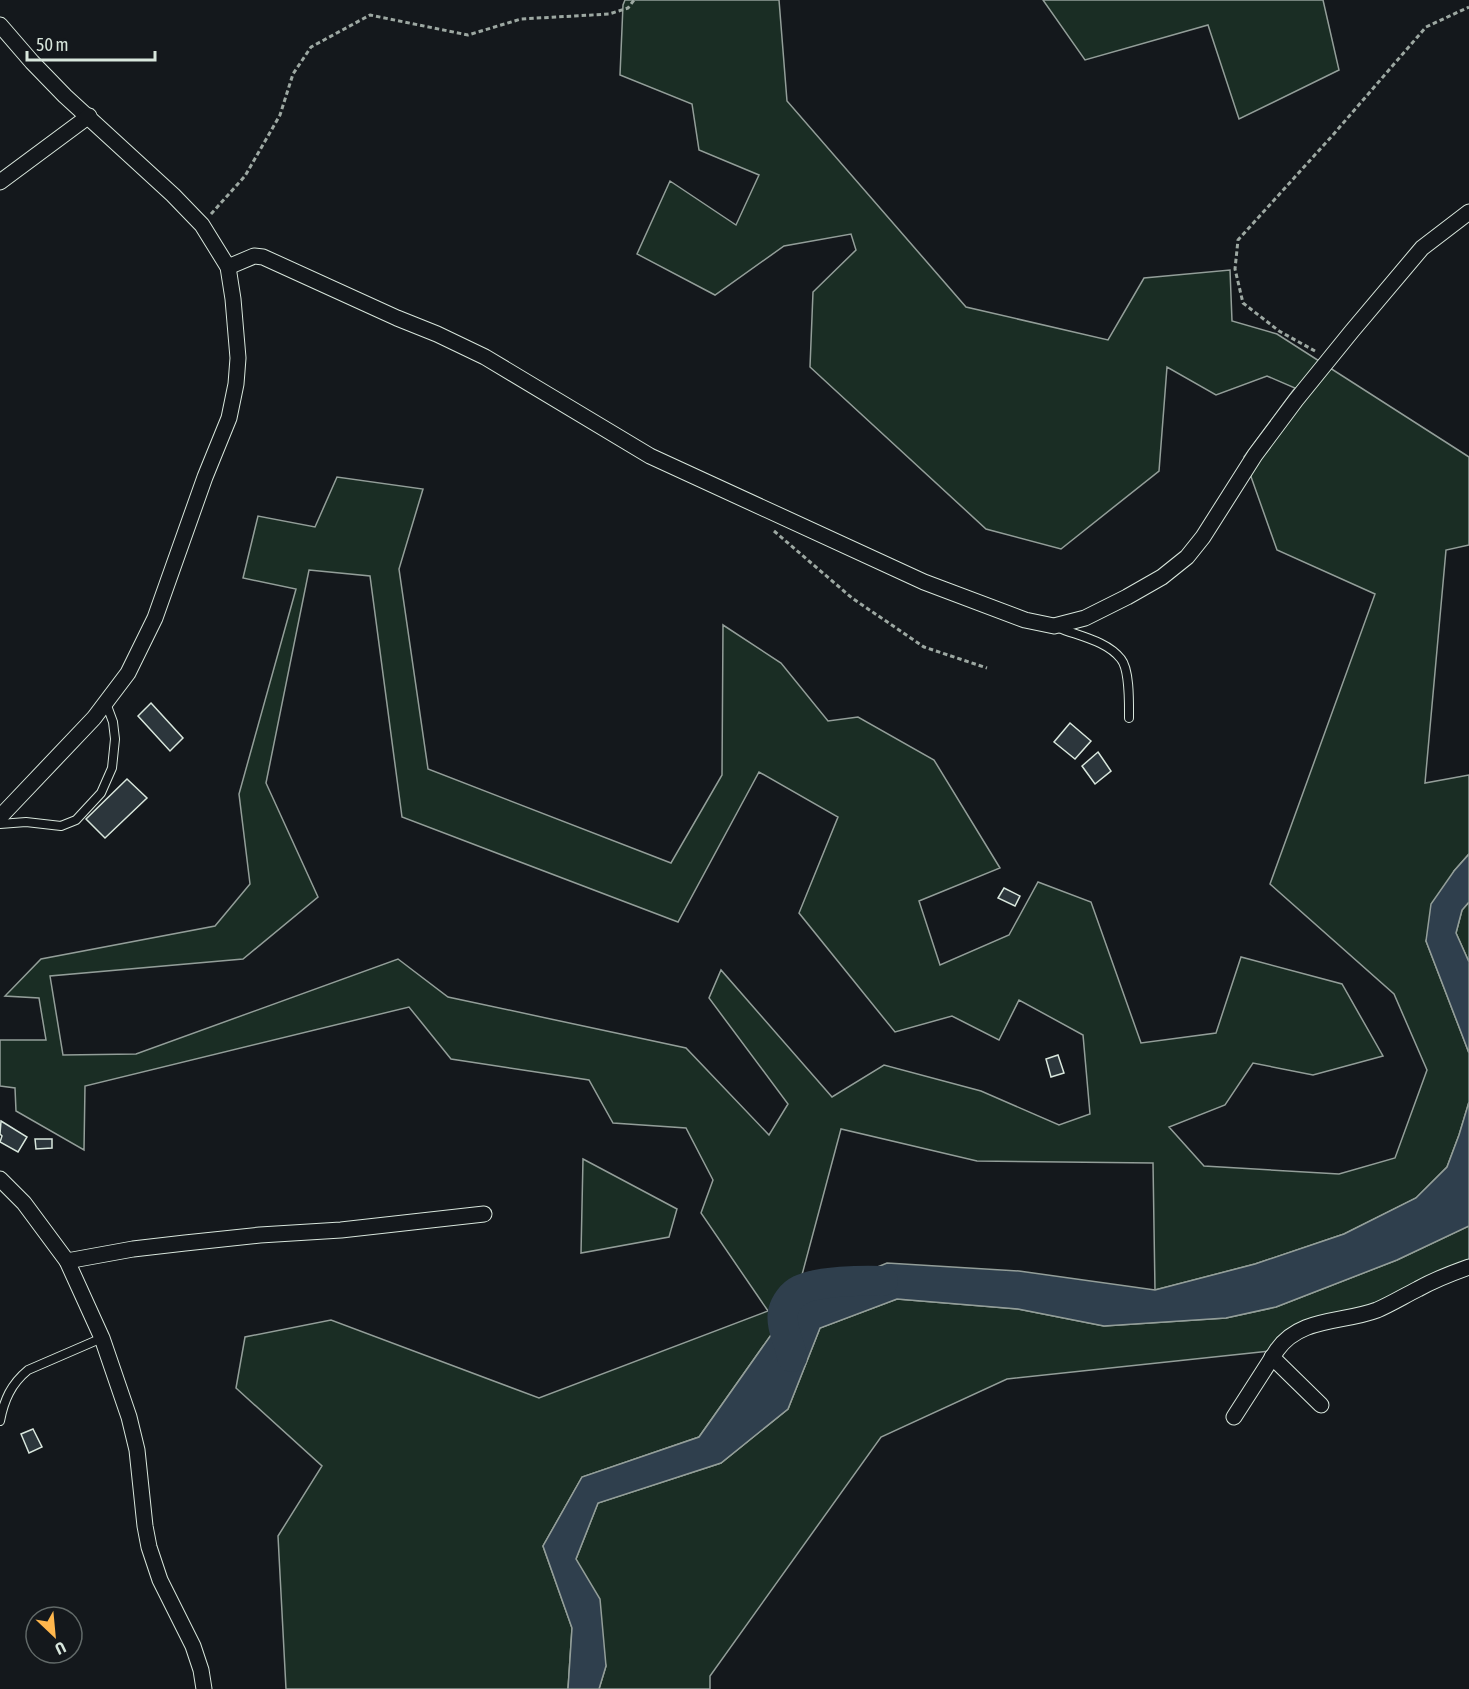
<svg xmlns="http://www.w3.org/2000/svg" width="1469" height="1689" font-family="'Asap Condensed',sans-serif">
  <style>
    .green { fill: #1a2d24; stroke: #939e99; stroke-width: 1.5; fill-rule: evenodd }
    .water { fill: #2f3f4d; stroke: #939e99; stroke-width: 1.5 }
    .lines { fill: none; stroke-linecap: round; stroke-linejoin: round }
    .river { stroke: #2f3f4d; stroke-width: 30 }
    .building { fill: #2c363c; stroke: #d8e6dc; stroke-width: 1.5 }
    .service-casing { stroke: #d8e6dc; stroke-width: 10 }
    .minor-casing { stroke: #d8e6dc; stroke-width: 17 }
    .path { stroke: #9da8a2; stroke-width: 3; stroke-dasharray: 4.5 3; stroke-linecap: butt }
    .service { stroke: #14181c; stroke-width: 8 }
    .minor { stroke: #14181c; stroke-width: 15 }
  </style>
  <rect width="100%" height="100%" fill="#14181c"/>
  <g class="green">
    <path d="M625 0H779L787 101 966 307 1108 340 1144 278 1230 270 1232 321 1277 334 1469 457V545L1446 550 1425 783 1469 775V854L1454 871 1426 941 1469 1053V1102L1459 1135 1447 1167 1416 1198 1344 1234 1255 1264 1155 1290 1153 1163 977 1161 841 1129 795 1301 699 1437 582 1477 543 1546 572 1628 568 1689H286L278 1536 322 1466 236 1388 245 1337 331 1320 539 1398 768 1311 701 1213 713 1180 686 1128 613 1123 589 1080 451 1059 409 1007 85 1086 84 1150 16 1111 15 1088 0 1086V1040H46L39 998 5 996 41 959 215 926 250 884 239 794 296 589 243 578 258 516 315 527 337 477 423 489 399 569 428 769 671 863 722 775 723 625 781 663 828 721 858 717 934 760 1000 868 919 901 940 965 1009 935 1038 882 1091 902 1141 1043 1216 1033 1241 957 1342 984 1383 1056 1313 1075 1253 1063 1225 1105 1169 1127 1204 1166 1339 1174 1395 1158 1427 1070 1394 994 1270 884 1375 594 1277 550 1244 457 1295 388 1267 376 1216 395 1167 367 1159 471 1061 549 986 529 810 367 813 292 856 250 851 234 784 246 715 295 637 254 670 181 736 225 759 175 699 150 692 104 620 75 623 5ZM309 570 370 576 402 817 678 922 759 772 838 817 799 913 895 1032 952 1016 999 1040 1019 1000 1083 1035 1090 1114 1059 1125 981 1091 884 1065 832 1097 721 970 709 998 788 1104 769 1135 686 1048 448 997 398 959 136 1054 63 1055 50 976 243 959 318 897 266 783Z"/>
    <polygon points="1043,0 1323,0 1339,70 1239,119 1208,25 1085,60"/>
    <polygon points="1469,902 1469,962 1456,933 1462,910"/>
    <polygon points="583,1159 677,1209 669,1237 581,1253"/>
    <polygon points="1469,1226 1469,1263 1372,1310 1302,1325 1270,1351 1007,1379 881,1437 710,1676 710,1689 599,1689 606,1666 576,1559 598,1503 721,1463 788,1409 820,1328 897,1299 1018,1309 1104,1326 1226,1318 1276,1307 1397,1260"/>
  </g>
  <g class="water">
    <polygon points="1469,854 1469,902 1462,910 1456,933 1469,962 1469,1053 1426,941 1431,904 1454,871"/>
    <polygon points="1469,1102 1469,1226 1397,1260 1276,1307 1226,1318 1104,1326 1018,1309 897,1299 820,1328 788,1409 721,1463 598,1503 576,1559 600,1599 606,1666 599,1689 568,1689 572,1628 543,1546 582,1477 699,1437 795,1301 887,1263 1019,1271 1155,1290 1255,1264 1344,1234 1416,1198 1447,1167 1459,1135"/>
  </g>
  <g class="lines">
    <path class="river" d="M792 1357C790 1343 780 1326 783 1312 785 1303 792 1294 800 1290 818 1281 863 1280 883 1281"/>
  </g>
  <g class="building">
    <polygon points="151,703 183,738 170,751 138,716"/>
    <polygon points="1070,723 1091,741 1075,759 1054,742"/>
    <polygon points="1098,752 1111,771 1095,784 1082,766"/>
    <polygon points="127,779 147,798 105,838 86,819"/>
    <polygon points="1004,888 1020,896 1015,906 998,898"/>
    <polygon points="1058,1055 1064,1073 1051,1077 1046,1059"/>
    <polygon points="1,1121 27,1137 18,1152 0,1142 2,1136 0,1134"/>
    <polygon points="35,1139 52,1139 52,1148 36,1149"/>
    <polygon points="33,1429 42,1447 29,1453 21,1434"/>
  </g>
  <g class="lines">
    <g class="service-casing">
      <g id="service">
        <path d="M1059 628C1079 636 1107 641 1121 659 1130 670 1129 704 1129 718"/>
        <polyline points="0,824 26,822 61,826 76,820 101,793 112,768 115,739 113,722 106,703"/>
        <path d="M0 1421C4 1400 11 1384 28 1370L102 1338"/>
      </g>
    </g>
    <g class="minor-casing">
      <g id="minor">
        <polyline points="0,25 32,62 65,96 173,195 202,225 228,267 233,299 238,358 236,384 229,418 205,477 155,618 128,673 94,718 0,817"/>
        <polyline points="0,182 89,116"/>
        <polyline points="228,267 254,256 263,257 397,318 437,334 485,357 650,456 924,582 1025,620 1054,626 1085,618 1127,597 1162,577 1187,557 1203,537 1255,455 1296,400 1352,331 1422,248 1469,212"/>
        <polyline points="0,1179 24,1203 67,1261 102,1338 129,1417 137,1450 145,1526 149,1547 160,1580 193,1646 201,1670 204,1689"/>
        <polyline points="67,1261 133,1249 185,1243 260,1235 341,1230 484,1214"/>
        <polyline points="1272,1357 1321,1405"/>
        <path d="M1234 1417 1277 1350C1300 1317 1343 1323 1377 1310 1391 1304 1404 1296 1418 1289 1434 1280 1452 1273 1469 1267"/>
      </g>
    </g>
    <g class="path">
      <polyline points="211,214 245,176 280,115 293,74 311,47 370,15 468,35 521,19 609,14 628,8 634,0"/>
      <polyline points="1315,351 1279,331 1243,303 1235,269 1238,240 1332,136 1426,27 1469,7"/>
      <polyline points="774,531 852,598 924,647 987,668"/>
    </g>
    <use href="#service" class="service"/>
    <use href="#minor" class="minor"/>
  </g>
  <g transform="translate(54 1635) rotate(154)"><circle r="28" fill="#14181c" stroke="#626a69" stroke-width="1.5"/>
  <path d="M0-4.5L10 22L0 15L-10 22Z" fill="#ffb74d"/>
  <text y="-9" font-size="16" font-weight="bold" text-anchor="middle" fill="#d8e6dc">U</text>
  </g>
  <path d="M27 51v9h128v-9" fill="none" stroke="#d8e6dc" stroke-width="3"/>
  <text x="36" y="51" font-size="18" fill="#d8e6dc" stroke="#14181c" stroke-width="4.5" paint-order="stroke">50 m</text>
</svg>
